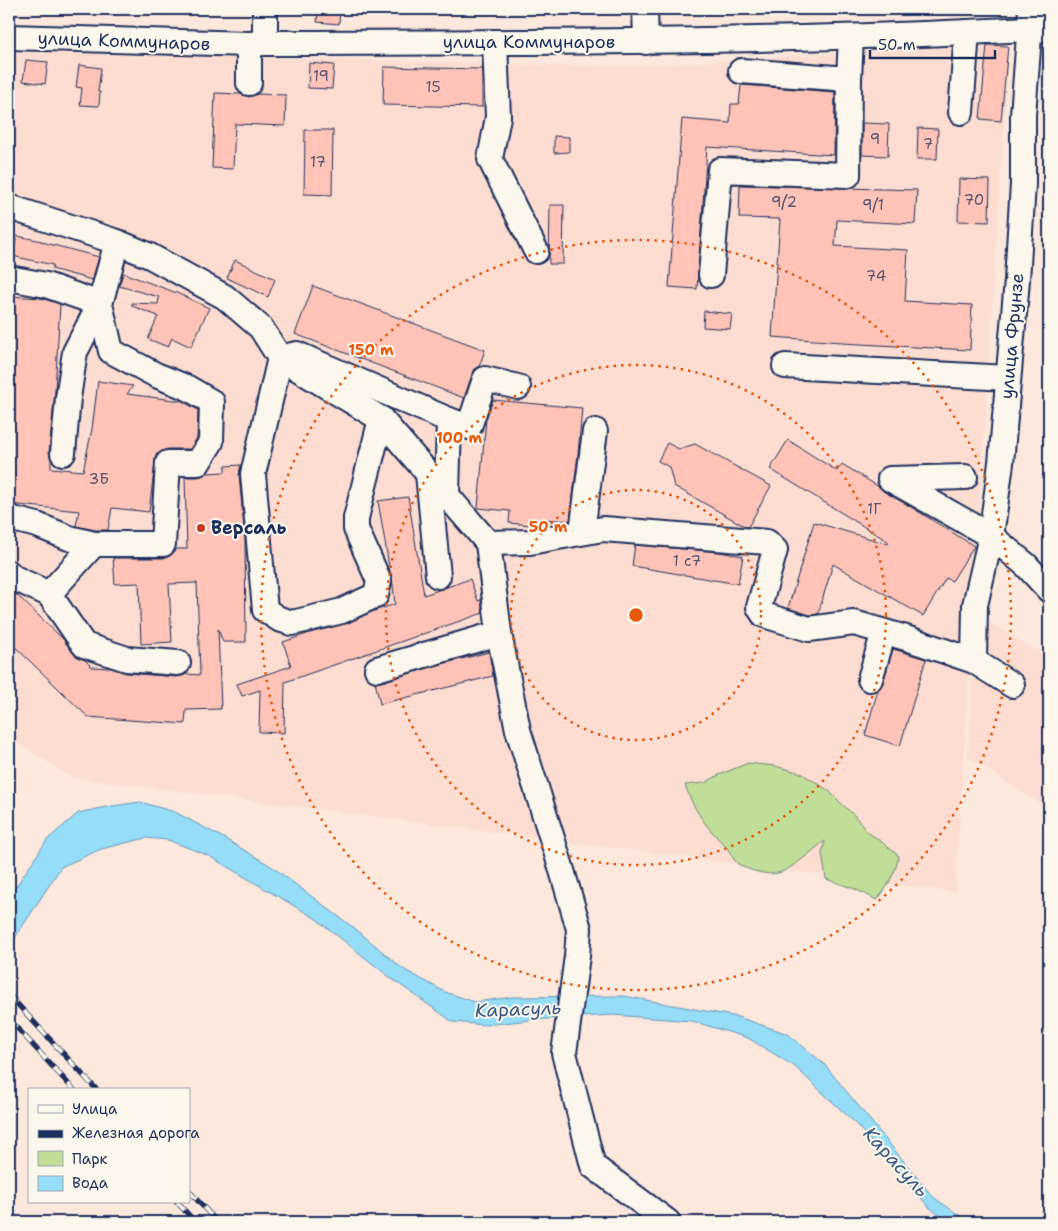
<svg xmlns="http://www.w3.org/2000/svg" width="1058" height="1231" font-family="'Shantell Sans',sans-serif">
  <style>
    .built { fill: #fdddd1 }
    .green { fill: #c0de97; stroke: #6e867a }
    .water { fill: #96ddf8; stroke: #6597ba }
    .building { fill: #ffc4b7; stroke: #1b2f5e }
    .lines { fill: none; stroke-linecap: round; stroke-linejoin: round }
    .minor-casing { stroke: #1b2f5e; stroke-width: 28 }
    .minor { stroke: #fbf7ec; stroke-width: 24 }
    .rail-casing { stroke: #1b2f5e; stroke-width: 5.5 }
    .rail { stroke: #fbf7ec; stroke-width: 4; stroke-dasharray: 11; stroke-linecap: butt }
    .ring { fill: none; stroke: #e8590c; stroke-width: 2.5; stroke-dasharray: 2.5 5 }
    .poi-dot { fill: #c8321e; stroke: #fbf7ec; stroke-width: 2 }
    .labels { text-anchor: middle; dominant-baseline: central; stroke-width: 4; stroke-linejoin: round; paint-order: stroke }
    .number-label { font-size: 15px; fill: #545474 }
    .street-label { font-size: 18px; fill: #1b2f5e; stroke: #fbf7ec }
    .poi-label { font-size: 18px; font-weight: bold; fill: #1b2f5e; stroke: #fbf7ec; text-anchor: start }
    .water-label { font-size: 19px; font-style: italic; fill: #3a5a84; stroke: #fbf7ec }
    .centre { fill: #e8590c; stroke: #fbf7ec; stroke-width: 2.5 }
    .ring-label { font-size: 15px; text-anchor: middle; font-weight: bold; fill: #e8590c; stroke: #fbf7ec; stroke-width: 4; stroke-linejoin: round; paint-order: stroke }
  </style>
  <rect width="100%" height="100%" fill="#fce8dc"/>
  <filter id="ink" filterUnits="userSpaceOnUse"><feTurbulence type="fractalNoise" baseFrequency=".02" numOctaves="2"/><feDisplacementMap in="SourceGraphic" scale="10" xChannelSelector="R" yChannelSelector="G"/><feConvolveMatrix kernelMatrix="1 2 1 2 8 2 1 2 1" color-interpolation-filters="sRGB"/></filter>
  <g filter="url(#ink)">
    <g class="built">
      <polygon points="1009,43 955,892 71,777 9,737 9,52 626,67"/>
      <polygon points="979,616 1049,659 1049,809 1045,807 968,757 973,666"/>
    </g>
    <path class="green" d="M748 763 775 766 801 773 828 790 845 807 855 816 867 832 878 839 899 856C895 873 888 887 877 900L855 889 826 879 822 853 825 841C814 849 790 871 778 873 767 876 747 870 738 864 733 860 731 853 727 848 723 843 718 839 714 834 701 820 691 803 685 785L705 783 719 775Z"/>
    <polygon class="water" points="140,802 175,812 220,836 271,866 358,931 403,969 445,992 475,1002 513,997 624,996 738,1017 788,1034 824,1064 933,1197 969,1222 948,1222 929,1207 853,1121 794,1066 748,1038 692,1021 613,1015 531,1020 485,1025 453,1022 392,979 315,918 207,855 168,840 146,838 101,849 61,867 9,947 9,897 47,840 78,813 106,807"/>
    <g class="building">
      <polygon points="318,9 340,9 339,24 317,22"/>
      <polygon points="987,45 1008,46 1001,121 980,119"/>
      <polygon points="26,60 48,62 45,84 23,81"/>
      <polygon points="309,63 334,65 332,89 308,88"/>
      <polygon points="79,65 101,68 98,92 100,92 99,106 80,105 82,88 76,87"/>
      <polygon points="384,67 482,69 482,107 383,105"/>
      <polygon points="741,85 835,92 834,155 707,147 697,289 669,287 682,119 730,123 731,104 739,104"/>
      <polygon points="215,93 241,94 249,97 257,94 286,95 285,126 235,124 233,169 212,168"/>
      <polygon points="862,123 889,124 888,156 862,155"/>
      <polygon points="918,128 938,129 937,159 917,159"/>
      <polygon points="305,130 333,130 332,195 304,194"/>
      <polygon points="554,136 569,137 569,152 554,153"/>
      <polygon points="959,179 990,180 989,222 958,221"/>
      <polygon points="740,185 917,190 915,224 837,220 835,246 908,250 905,301 972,305 970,350 842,343 842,342 772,337 780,219 739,218"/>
      <polygon points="550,205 564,205 563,264 549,264"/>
      <polygon points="17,236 42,241 42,242 99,257 92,280 52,269 53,265 12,256"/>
      <polygon points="235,260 275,279 268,297 227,278"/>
      <polygon points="123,273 177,293 209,308 191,347 172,338 168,347 148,339 158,316 132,306 132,303 158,304 159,297 119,286"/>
      <polygon points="313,286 485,350 479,367 475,369 472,375 464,398 295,334"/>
      <polygon points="10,296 41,298 60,304 55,391 49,452 51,460 51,468 83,471 92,429 98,381 133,386 127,394 182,401 198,410 197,438 190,449 168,449 162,451 158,454 156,454 149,512 112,508 108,530 96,530 76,526 79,511 9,504 9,326"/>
      <polygon points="704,311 732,314 730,329 703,327"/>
      <polygon points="493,400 582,408 578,454 570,521 542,519 542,526 509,523 510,511 478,508 486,419"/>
      <polygon points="788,440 837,471 842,464 879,487 883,491 911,507 974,546 952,581 946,578 923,616 833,564 818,614 810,615 788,608 814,522 888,544 889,542 770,469"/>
      <polygon points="667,443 679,449 695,444 771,486 748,527 746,527 674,486 669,467 658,461"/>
      <polygon points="241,465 239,475 245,539 246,642 223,642 218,629 221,709 186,710 185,724 88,717 9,641 9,591 16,594 63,639 73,653 79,658 85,660 92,667 111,668 126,673 177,677 186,674 200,675 197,583 169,584 172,642 141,644 139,583 115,584 113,558 163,558 170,556 175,549 187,549 185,477 198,477 204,475 207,473 225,472 225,466"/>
      <polygon points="408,497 424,595 470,579 478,601 481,600 483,613 285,682 284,733 259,732 260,690 242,696 237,684 291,666 283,642 313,632 345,624 371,612 395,604 392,576 390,572 378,501"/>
      <polygon points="635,545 719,552 743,556 738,584 632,566"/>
      <polygon points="893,649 926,659 900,746 865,735 878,690 883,683"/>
      <polygon points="489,652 493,676 380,704 375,682 381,682 442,664"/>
    </g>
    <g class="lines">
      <g class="minor-casing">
        <g id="minor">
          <polyline points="265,9 265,43"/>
          <polyline points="645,9 646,42"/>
          <path d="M9 37 249 44 265 43C520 42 775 43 1030 29L1049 30"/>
          <polyline points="495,42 498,117 490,159 536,251"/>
          <polyline points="249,44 249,83"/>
          <polyline points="741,71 849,79 851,37"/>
          <polyline points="961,112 967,32"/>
          <polyline points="9,207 117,242 150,256 225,297 261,328 280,358 381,419 488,543 530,542 603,529 767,542 775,550 759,607 764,615 809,629 854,623 906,638 974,661 1012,685"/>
          <polyline points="117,242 100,304 111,351 156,375 188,388 212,402 211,442 198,463 168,463 163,544 94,544 49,594 84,645 127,659 178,663"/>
          <polyline points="711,275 720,170 848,175 849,79"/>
          <polyline points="9,278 46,285 100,304 75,352 68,398 63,453"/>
          <polyline points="785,366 1008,378"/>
          <polyline points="381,419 356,518 356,529 379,581 376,595 342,611 292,623 279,619 265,610 253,474 280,358 297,354 449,420 447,495"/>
          <polyline points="449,420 469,427 485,379 518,387"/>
          <polyline points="428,474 438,576"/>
          <polyline points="965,477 890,479 991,536 1026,565 1049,590"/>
          <polyline points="9,518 37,525 69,538 94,544"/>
          <polyline points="582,532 595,431"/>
          <polyline points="488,543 499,633 518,730 561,867 579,929 577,956 564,1053 593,1166 668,1222"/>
          <polyline points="9,573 12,577 49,594"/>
          <polyline points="974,661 975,605 991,536 1001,463 1017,280 1023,184 1023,115 1031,9"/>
          <polyline points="377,669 499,633"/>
          <polyline points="870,679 884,632"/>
        </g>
      </g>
      <use href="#minor" class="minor"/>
      <g class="rail-casing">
        <g id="rail">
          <polyline points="9,995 33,1021 97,1090"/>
          <polyline points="9,1019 74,1090"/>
          <polyline points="189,1191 217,1222"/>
          <polyline points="177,1202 195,1222"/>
        </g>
      </g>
      <use href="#rail" class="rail"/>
    </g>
  </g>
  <g class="ring">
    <circle cx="636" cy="615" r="125"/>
    <circle cx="636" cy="615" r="250"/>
    <circle cx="636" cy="615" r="375"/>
  </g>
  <circle class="poi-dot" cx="201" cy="528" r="5"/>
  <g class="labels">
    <g class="number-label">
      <text x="321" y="76">19</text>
      <text x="433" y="87">15</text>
      <text x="875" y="139">9</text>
      <text x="928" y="144">7</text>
      <text x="318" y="162">17</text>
      <text x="974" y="200">70</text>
      <text x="784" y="202">9/2</text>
      <text x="873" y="205">9/1</text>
      <text x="876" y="276">74</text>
      <text x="99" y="479">3Б</text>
      <text x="874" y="509">1Г</text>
      <text x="687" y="561">1 с7</text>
    </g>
    <g class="street-label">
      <text transform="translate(124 41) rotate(2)">улица Коммунаров</text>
      <text x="529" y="42">улица Коммунаров</text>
      <text transform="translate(1012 336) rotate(-85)">улица Фрунзе</text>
    </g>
    <g class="poi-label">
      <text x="211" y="528">Версаль</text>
    </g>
    <g class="water-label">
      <text transform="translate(518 1009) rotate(-2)">Карасуль</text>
      <text transform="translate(896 1162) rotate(48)">Карасуль</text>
    </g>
  </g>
  <circle cx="636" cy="615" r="8" class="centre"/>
  <g class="ring-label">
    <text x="371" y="355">150 m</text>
    <text x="459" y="443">100 m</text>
    <text x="548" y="532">50 m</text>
  </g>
  <rect width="1058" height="1231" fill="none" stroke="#fbf7ec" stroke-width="30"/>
  <rect x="15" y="15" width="1028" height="1201" fill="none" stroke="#1b2f5e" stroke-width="2" filter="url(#ink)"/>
  <rect x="28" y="1088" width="162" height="115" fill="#fbf7ec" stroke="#a1a7b3"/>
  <rect x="38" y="1105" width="25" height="8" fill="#fbf7ec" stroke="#a1a7b3"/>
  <text x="72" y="1114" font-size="15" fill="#1b2f5e">Улица</text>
  <rect x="38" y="1130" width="25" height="8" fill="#1b2f5e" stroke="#a1a7b3"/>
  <text x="72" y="1138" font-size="15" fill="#1b2f5e">Железная дорога</text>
  <rect x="38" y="1151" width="25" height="15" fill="#c0de97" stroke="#a1a7b3"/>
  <text x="72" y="1164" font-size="15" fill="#1b2f5e">Парк</text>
  <rect x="38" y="1176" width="25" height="15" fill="#96ddf8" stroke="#a1a7b3"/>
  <text x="72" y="1188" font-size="15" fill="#1b2f5e">Вода</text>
  <path d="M870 50v8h125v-8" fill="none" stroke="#1b2f5e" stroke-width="2.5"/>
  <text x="878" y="50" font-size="15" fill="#1b2f5e" stroke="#fbf7ec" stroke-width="4" paint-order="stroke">50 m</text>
</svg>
